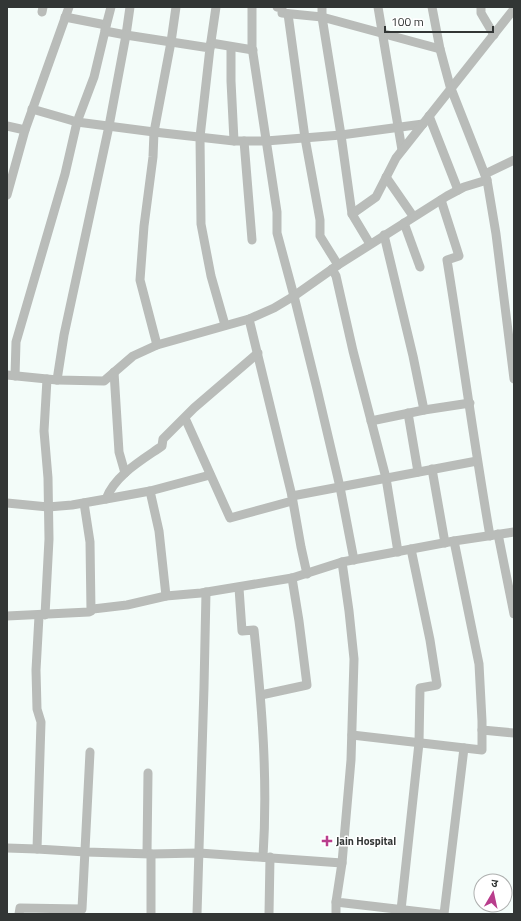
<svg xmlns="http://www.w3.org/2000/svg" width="521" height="921" font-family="'Titillium Web','Noto Sans Devanagari',sans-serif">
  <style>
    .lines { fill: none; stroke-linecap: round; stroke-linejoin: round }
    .minor { stroke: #b9bcb9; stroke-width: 9 }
    .poi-dot { fill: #b93d8c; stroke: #fff; stroke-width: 1.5 }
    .labels { text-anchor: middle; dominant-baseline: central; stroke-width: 3; stroke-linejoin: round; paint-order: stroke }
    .poi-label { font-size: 11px; font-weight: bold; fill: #323635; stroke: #fff; text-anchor: start }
  </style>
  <rect width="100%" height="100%" fill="#f3fcf9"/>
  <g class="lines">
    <g class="minor">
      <polyline points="252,7 252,47 277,212 277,233 294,296 317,389 340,487 354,560"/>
      <polyline points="277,7 282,8 282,13 322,17 440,49"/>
      <polyline points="322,7 322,17 341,135 352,214 370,244"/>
      <polyline points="378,7 402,150"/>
      <polyline points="432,7 440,49 450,86 487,180 496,234 514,379"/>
      <polyline points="481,7 481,13 494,35"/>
      <polyline points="42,12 43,7"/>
      <polyline points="288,14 305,138 320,220 320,236 338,265"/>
      <polyline points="65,17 106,25"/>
      <polyline points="105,30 111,7"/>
      <polyline points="211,43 253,50"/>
      <polyline points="231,47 231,81 234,141"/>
      <polyline points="210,48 216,7"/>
      <polyline points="32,109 77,122 154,132 234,141 266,141 341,135 423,124"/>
      <polyline points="429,116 458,190"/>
      <polyline points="7,126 25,130"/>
      <polyline points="244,141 252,240"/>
      <polyline points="485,174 514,160"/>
      <polyline points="386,177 413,216"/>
      <polyline points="7,195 25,130 69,7"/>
      <path d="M441 200 459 256 447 260C462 352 474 444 490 536"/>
      <polyline points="352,214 376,197 396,158 514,9"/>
      <polyline points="404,223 420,267"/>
      <polyline points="384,235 413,356 424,410"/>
      <polyline points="332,269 336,276 353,351 386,478 398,552"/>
      <polyline points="249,319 292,496 301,547 307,574"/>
      <polyline points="157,345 140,280 144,226 153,157 154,132 171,42 176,7"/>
      <polyline points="114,372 119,452 125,473"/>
      <polyline points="7,375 57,380 104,381 133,356 157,345 249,319 274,308 294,296 338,265 447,196 464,187 487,180"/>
      <polyline points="15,376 16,342 65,174 77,122 94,77 105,31 126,35 130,7"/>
      <polyline points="57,380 64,335 109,126 126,35 210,48 200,137 201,224 211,276 225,325"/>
      <polyline points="408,413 418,472"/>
      <polyline points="185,418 230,518 292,501"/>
      <polyline points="371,421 424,410 470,403"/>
      <polyline points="432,469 445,543"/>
      <polyline points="150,491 159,531 166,596"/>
      <polyline points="292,496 477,461"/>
      <polyline points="106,499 150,491 210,475"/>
      <path d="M7 503 48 507 72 505 106 499C115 475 142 460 162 446L163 439 194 408 258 353"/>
      <polyline points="84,503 90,542 91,611"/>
      <polyline points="498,534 514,614"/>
      <path d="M239 588 242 631 254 630C262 706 268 780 263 857"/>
      <polyline points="45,615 49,539 48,478 44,431 47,379"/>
      <polyline points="7,616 89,612 93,609 127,605 166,596 201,593 292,578 342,562 454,541 514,532"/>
      <polyline points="39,616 36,670 37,709 41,722 37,849 86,852 151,854 199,853 342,863 351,760 354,659 349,611 342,562"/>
      <polyline points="261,695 307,685 299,621 292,578"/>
      <polyline points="482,730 514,733"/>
      <polyline points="352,735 482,750 482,721 479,664 454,541"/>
      <polyline points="7,848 37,849"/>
      <polyline points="147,853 148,773"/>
      <polyline points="342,863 336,902 439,914"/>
      <polyline points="401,910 419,743 420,688 437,685 430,640 411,549"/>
      <polyline points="19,914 20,908 82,909 90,752"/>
      <polyline points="151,914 151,854"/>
      <polyline points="197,914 204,687 206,592"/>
      <polyline points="269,914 270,857"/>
      <polyline points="336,914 336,902"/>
      <polyline points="444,914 464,748"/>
    </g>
  </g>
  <path class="poi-dot" d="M325 835h4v4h4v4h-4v4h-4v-4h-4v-4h4z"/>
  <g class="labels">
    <g class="poi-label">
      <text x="336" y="841">Jain Hospital</text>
    </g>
  </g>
  <rect width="521" height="921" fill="none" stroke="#323635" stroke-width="16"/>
  <g transform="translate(493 893) rotate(9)"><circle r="19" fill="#ffffff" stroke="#adafae"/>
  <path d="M0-3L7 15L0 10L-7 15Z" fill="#b93d8c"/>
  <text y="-6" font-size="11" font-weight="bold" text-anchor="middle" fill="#323635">उ</text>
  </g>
  <path d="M385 26v6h108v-6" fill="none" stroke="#323635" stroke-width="2"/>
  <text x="391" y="26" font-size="12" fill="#323635" stroke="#ffffff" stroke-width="3" paint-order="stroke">100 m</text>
</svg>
